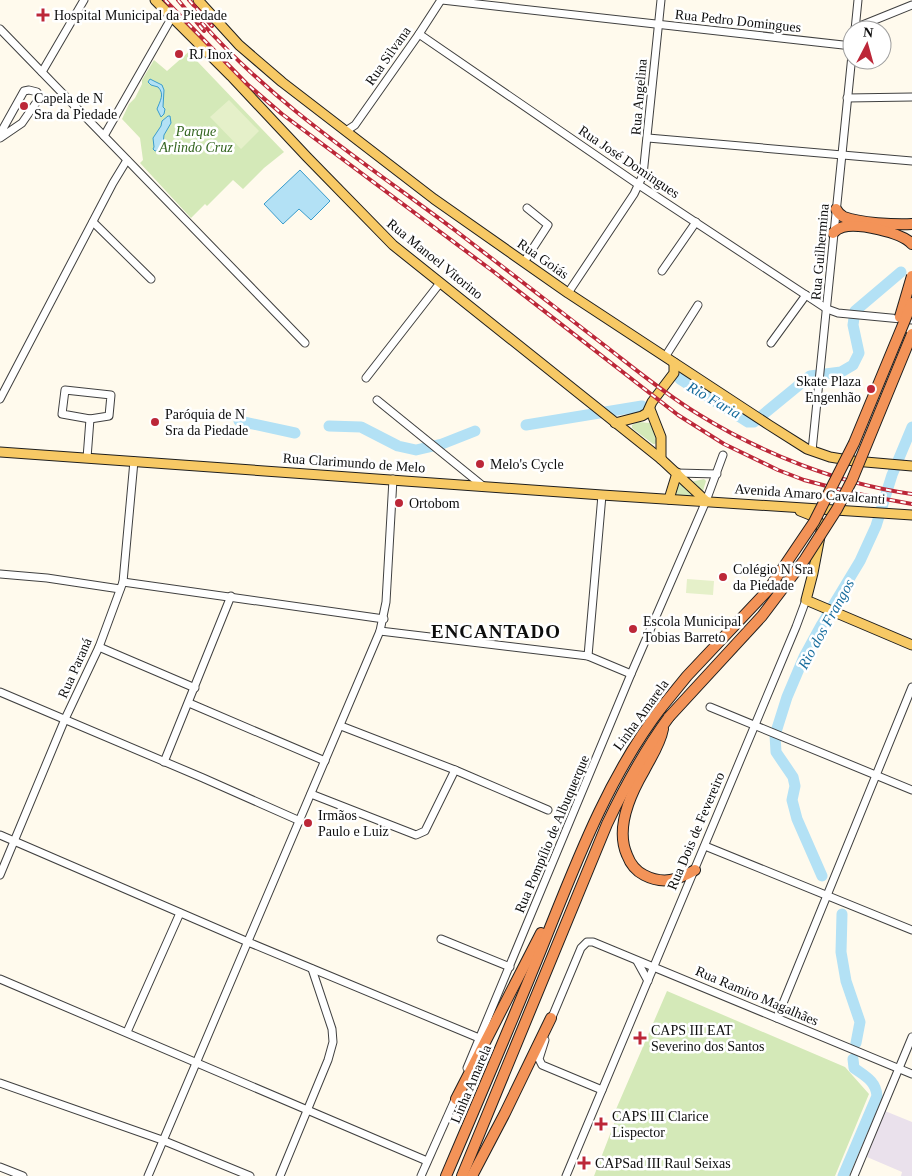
<svg xmlns="http://www.w3.org/2000/svg" width="912" height="1176" font-family="'Times New Roman',serif">
  <style>
    .industrial { fill: #eae1ec }
    .green { fill: #d4e9b8 }
    .pitch { fill: #e5f0c9 }
    .water { fill: #b3e1f5; stroke: #3a9ccc }
    .lines { fill: none; stroke-linecap: round; stroke-linejoin: round }
    .river { stroke: #b3e1f5; stroke-width: 11 }
    .minor-casing { stroke: #404040; stroke-width: 9 }
    .major-casing { stroke: #1e1e1e; stroke-width: 11 }
    .highway-casing { stroke: #1e1e1e; stroke-width: 12 }
    .minor { stroke: #fff; stroke-width: 7 }
    .major { stroke: #f7c965; stroke-width: 9 }
    .highway { stroke: #f39358; stroke-width: 10 }
    .rail-casing { stroke: #bc2738; stroke-width: 4 }
    .rail { stroke: #fff; stroke-width: 2; stroke-dasharray: 5.5; stroke-linecap: butt }
    .highway-bridge-casing { stroke: #1e1e1e; stroke-width: 12; stroke-linecap: butt }
    .highway-bridge { stroke: #f39358; stroke-width: 10 }
    .poi-dot { fill: #bc2738; stroke: #fff; stroke-width: 2 }
    .labels { text-anchor: middle; dominant-baseline: central; stroke-width: 5; stroke-linejoin: round; paint-order: stroke }
    .poi-label { font-size: 14px; fill: #0d0d0d; stroke: #fff; text-anchor: start }
    .street-label { font-size: 14px; fill: #0d0d0d; stroke: #fff }
    .park-label { font-size: 14px; font-style: italic; fill: #32641e; stroke: #fff }
    .water-label { font-size: 15px; font-style: italic; fill: #186d9d; stroke: #fff }
    .district-label { font-size: 19px; font-weight: bold; letter-spacing: 1px; fill: #0d0d0d; stroke: #fff }
  </style>
  <rect width="100%" height="100%" fill="#fffaed"/>
  <polygon class="industrial" points="885,1111 912,1122 912,1176 901,1176 902,1172 867,1157"/>
  <g class="green">
    <polygon points="193,48 196,53 196,60 284,152 264,168 243,189 233,180 207,206 205,204 191,218 140,163 143,160 140,138 122,119 129,104 135,98 142,84 142,80 154,60 167,71"/>
    <polygon points="638,422 650,423 657,441 655,444 653,444 632,428 632,425"/>
    <polygon points="704,479 706,481 702,494 692,498 675,496 677,485"/>
    <polygon points="667,991 845,1067 869,1094 835,1176 594,1176 614,1124 614,1114"/>
  </g>
  <g class="pitch">
    <polygon points="229,100 259,131 241,149 210,117"/>
    <polygon points="687,579 714,581 713,595 686,593"/>
  </g>
  <g class="water">
    <path d="M150 79 162 85 164 90 163 107 165 109 164 114 161 117 157 109C160 101 165 94 158 87L151 85 148 82Z"/>
    <polygon points="168,116 170,116 171,123 164,135 163,144 159,150 155,151 153,149 154,147 153,138 161,126 162,121"/>
    <polygon points="300,170 330,201 311,220 299,209 283,224 264,204"/>
  </g>
  <g class="lines">
    <g class="river">
      <polyline points="680,379 748,422 754,422 810,376 841,372 853,365 859,353 853,325 855,311 901,272"/>
      <polyline points="239,421 295,433"/>
      <polyline points="526,425 642,406"/>
      <polyline points="329,426 361,427 398,446 416,450 442,444 475,431"/>
      <polyline points="822,876 797,819 792,800 795,786 793,777 776,752 775,735 787,697 804,657 822,624 860,561 876,526 892,475 912,427"/>
      <polyline points="842,914 841,952 846,981 860,1022 856,1043"/>
      <path d="M843 1176 877 1096C876 1081 865 1076 854 1068L853 1059"/>
    </g>
    <g class="minor-casing">
      <g id="minor">
        <polyline points="442,0 852,46"/>
        <polyline points="855,28 912,5"/>
        <polyline points="0,29 305,343"/>
        <polyline points="855,30 858,0"/>
        <polyline points="419,34 639,185 827,309 838,313 912,320"/>
        <polyline points="42,72 84,0"/>
        <polyline points="847,98 912,97"/>
        <polyline points="346,131 355,125 419,34 441,0"/>
        <polyline points="0,134 24,91 29,90 37,92 39,96 38,100 22,123 0,138"/>
        <polyline points="104,136 172,17"/>
        <polyline points="648,138 912,161"/>
        <polyline points="93,222 151,279"/>
        <polyline points="524,262 548,225 527,208"/>
        <polyline points="662,271 696,222"/>
        <polyline points="568,293 634,194 643,175 661,0"/>
        <polyline points="771,343 806,295"/>
        <polyline points="665,357 698,305"/>
        <polyline points="366,378 440,283"/>
        <polygon points="65,390 111,395 109,416 90,419 62,414"/>
        <polyline points="0,399 113,183 127,160"/>
        <polyline points="377,400 483,486"/>
        <polyline points="812,451 852,55"/>
        <polyline points="87,458 90,419"/>
        <polyline points="677,473 717,474"/>
        <polyline points="0,574 47,578 120,589"/>
        <polyline points="123,582 384,619"/>
        <polyline points="380,631 588,656 631,674"/>
        <polyline points="99,647 195,688"/>
        <polyline points="588,656 602,495"/>
        <polyline points="0,692 203,778 300,821"/>
        <polyline points="189,703 325,761"/>
        <polyline points="710,707 912,790"/>
        <polyline points="341,726 455,770 548,810"/>
        <polyline points="164,762 231,596"/>
        <polyline points="311,794 416,835 425,831 455,770"/>
        <polyline points="0,835 248,942 479,1038"/>
        <polyline points="705,846 912,930"/>
        <polyline points="0,875 65,719 99,647 123,582 134,461"/>
        <polyline points="441,939 510,967"/>
        <polyline points="637,961 648,981"/>
        <polyline points="0,979 427,1161"/>
        <polyline points="777,1018 912,687"/>
        <polyline points="550,1022 581,948 587,942 593,942 912,1074"/>
        <polyline points="127,1032 180,913"/>
        <polyline points="545,1040 539,1059 542,1065 602,1090"/>
        <polyline points="467,1068 631,674 706,501 723,455"/>
        <polyline points="0,1083 162,1140 250,1176"/>
        <polyline points="0,1167 23,1176"/>
        <polyline points="148,1176 380,631 386,602 393,479"/>
        <polyline points="280,1176 328,1060 333,1042 332,1029 312,969"/>
        <polyline points="421,1176 457,1095"/>
        <polyline points="566,1176 796,627 806,600"/>
        <polyline points="854,1176 912,1037"/>
      </g>
    </g>
    <g class="major-casing">
      <g id="major">
        <polyline points="155,0 231,76 307,157 393,245 661,459 706,501"/>
        <polyline points="198,0 239,45 282,82 434,199 568,293 769,425 807,449 830,457 854,461 912,466"/>
        <polyline points="650,409 661,437 661,459"/>
        <polyline points="615,423 642,416 647,413 652,402 674,373 674,363"/>
        <polyline points="0,452 602,495 912,515"/>
        <polyline points="669,499 677,473"/>
        <polyline points="800,511 815,517 822,526 813,573 806,600 912,645"/>
      </g>
    </g>
    <g class="highway-casing">
      <g id="highway">
        <path d="M836 209C838 213 840 215 844 217 859 223 896 225 912 224"/>
        <path d="M833 233C836 230 839 228 843 227 858 223 901 232 912 244"/>
        <path d="M663 729C660 745 651 757 644 771 630 795 615 828 627 855 630 863 636 871 644 875 663 885 678 880 695 870"/>
        <polyline points="456,1099 541,933"/>
        <path d="M446 1176C479 1099 512 1022 543 945 576 863 607 779 661 708"/>
        <path d="M462 1176 607 824C625 786 644 751 669 717"/>
        <polyline points="472,1176 505,1113 551,1018"/>
      </g>
    </g>
    <use href="#minor" class="minor"/>
    <use href="#major" class="major"/>
    <use href="#highway" class="highway"/>
    <g class="rail-casing">
      <g id="rail">
        <polyline points="165,0 247,84 282,114 494,272 678,415 724,444 778,470 804,480 853,493 912,504"/>
        <polyline points="178,0 204,31"/>
        <polyline points="189,0 212,26"/>
        <path d="M202 23C276 106 368 165 456 231 506 269 555 307 604 345 635 369 665 394 698 414 761 453 839 484 912 494"/>
      </g>
    </g>
    <use href="#rail" class="rail"/>
    <g class="highway-bridge-casing">
      <g id="highway-bridge">
        <polyline points="900,317 912,276"/>
        <polyline points="661,708 687,676 768,590 814,522 854,443 912,303"/>
        <polyline points="669,717 762,616 805,559 837,509 852,480 912,334"/>
      </g>
    </g>
    <use href="#highway-bridge" class="highway-bridge"/>
  </g>
  <g class="poi-dot">
    <path d="M40.5 7.5h5v5h5v5h-5v5h-5v-5h-5v-5h5z"/>
    <circle cx="179" cy="54" r="5"/>
    <circle cx="24" cy="106" r="5"/>
    <circle cx="871" cy="389" r="5"/>
    <circle cx="155" cy="422" r="5"/>
    <circle cx="480" cy="464" r="5"/>
    <circle cx="399" cy="503" r="5"/>
    <circle cx="723" cy="577" r="5"/>
    <circle cx="633" cy="629" r="5"/>
    <circle cx="308" cy="823" r="5"/>
    <path d="M637.5 1030.5h5v5h5v5h-5v5h-5v-5h-5v-5h5z"/>
    <path d="M598.5 1116.5h5v5h5v5h-5v5h-5v-5h-5v-5h5z"/>
    <path d="M581.5 1155.5h5v5h5v5h-5v5h-5v-5h-5v-5h5z"/>
  </g>
  <g class="labels">
    <g class="poi-label">
      <text x="54" y="15">Hospital Municipal da Piedade</text>
      <text x="189" y="54">RJ Inox</text>
      <text x="34" y="98">Capela de N<tspan x="34" dy="16">Sra da Piedade</tspan></text>
      <text x="861" y="381" text-anchor="end">Skate Plaza<tspan x="861" dy="16">Engenhão</tspan></text>
      <text x="165" y="414">Paróquia de N<tspan x="165" dy="16">Sra da Piedade</tspan></text>
      <text x="490" y="464">Melo's Cycle</text>
      <text x="409" y="503">Ortobom</text>
      <text x="733" y="569">Colégio N Sra<tspan x="733" dy="16">da Piedade</tspan></text>
      <text x="643" y="621">Escola Municipal<tspan x="643" dy="16">Tobias Barreto</tspan></text>
      <text x="318" y="815">Irmãos<tspan x="318" dy="16">Paulo e Luiz</tspan></text>
      <text x="651" y="1030">CAPS III EAT<tspan x="651" dy="16">Severino dos Santos</tspan></text>
      <text x="612" y="1116">CAPS III Clarice<tspan x="612" dy="16">Lispector</tspan></text>
      <text x="595" y="1163">CAPSad III Raul Seixas</text>
    </g>
    <g class="street-label">
      <text transform="translate(738 21) rotate(6)">Rua Pedro Domingues</text>
      <text transform="translate(388 56) rotate(-55)">Rua Silvana</text>
      <text transform="translate(639 97) rotate(-85)">Rua Angelina</text>
      <text transform="translate(629 162) rotate(34)">Rua José Domingues</text>
      <text transform="translate(820 252) rotate(-85)">Rua Guilhermina</text>
      <text transform="translate(435 259) rotate(39)">Rua Manoel Vitorino</text>
      <text transform="translate(543 259) rotate(35)">Rua Goiás</text>
      <text transform="translate(354 463) rotate(4)">Rua Clarimundo de Melo</text>
      <text transform="translate(810 494) rotate(4)">Avenida Amaro Cavalcanti</text>
      <text transform="translate(75 668) rotate(-66)">Rua Paraná</text>
      <text transform="translate(641 715) rotate(-54)">Linha Amarela</text>
      <text transform="translate(696 831) rotate(-67)">Rua Dois de Fevereiro</text>
      <text transform="translate(552 834) rotate(-67)">Rua Pompílio de Albuquerque</text>
      <text transform="translate(757 996) rotate(23)">Rua Ramiro Magalhães</text>
      <text transform="translate(471 1084) rotate(-67)">Linha Amarela</text>
    </g>
    <g class="park-label">
      <text x="196" y="131">Parque<tspan x="196" dy="16">Arlindo Cruz</tspan></text>
    </g>
    <g class="water-label">
      <text transform="translate(714 400) rotate(30)">Rio Faria</text>
      <text transform="translate(826 624) rotate(-61)">Rio dos Frangos</text>
    </g>
    <g class="district-label">
      <text x="496" y="631">ENCANTADO</text>
    </g>
  </g>
  <g transform="translate(867 45) rotate(6)"><circle r="24" fill="#ffffff" stroke="#9e9e9e"/>
  <path d="M0-4L9 19L0 12L-9 19Z" fill="#bc2738"/>
  <text y="-8" font-size="14" font-weight="bold" text-anchor="middle" fill="#0d0d0d">N</text>
  </g>
</svg>
